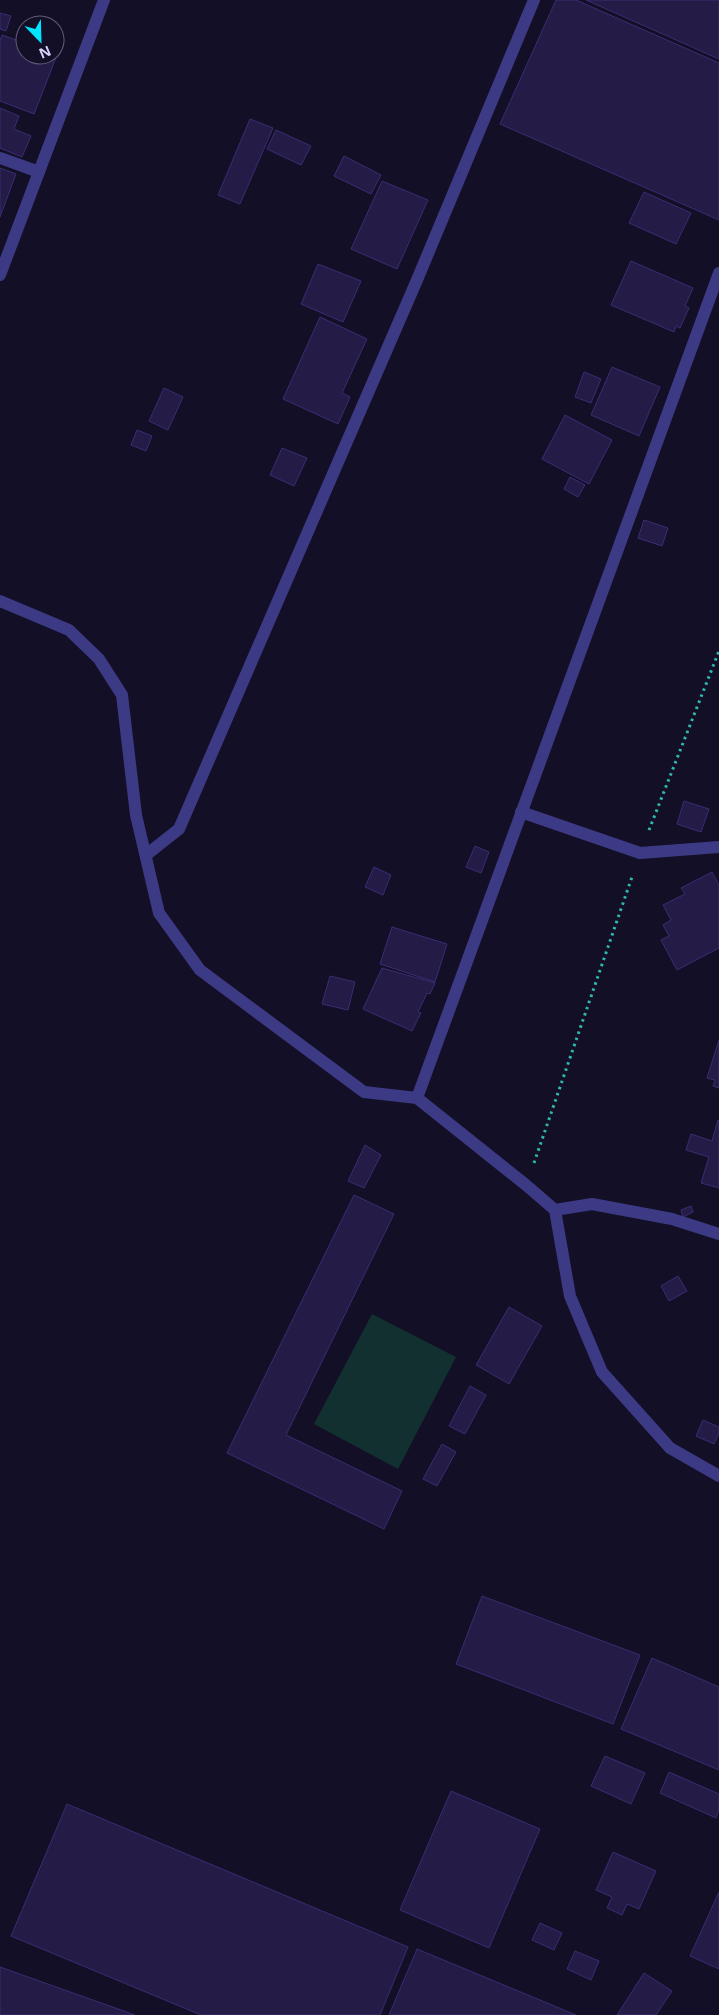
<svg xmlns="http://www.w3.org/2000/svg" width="719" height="2015" font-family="'Open Sans',sans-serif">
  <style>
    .green { fill: #12302f }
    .building { fill: #241b47; stroke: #3b2d73 }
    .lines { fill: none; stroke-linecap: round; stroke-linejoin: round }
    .path { stroke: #2fb8b0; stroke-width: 3; stroke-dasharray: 2.5 4; stroke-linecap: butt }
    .street { stroke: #3d3a85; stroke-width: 12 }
  </style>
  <rect width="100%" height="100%" fill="#130f26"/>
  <polygon class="green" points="372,1314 456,1357 398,1469 314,1424"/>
  <g class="building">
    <polygon points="556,0 576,0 719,63 719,220 500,124"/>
    <polygon points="586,0 719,0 719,59"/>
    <polygon points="0,13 11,16 6,31 0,29"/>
    <polygon points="2,35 25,43 25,55 57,55 34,114 0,101 0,41"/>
    <polygon points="0,108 19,116 14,129 31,136 22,157 0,148"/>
    <polygon points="250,119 273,128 240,204 218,195"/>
    <polygon points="276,130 311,146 301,165 267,149"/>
    <polygon points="344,156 381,175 371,194 334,176"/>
    <polygon points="0,168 16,174 0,217"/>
    <polygon points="382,181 428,200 397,269 351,249"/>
    <polygon points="644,192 691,213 676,244 629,223"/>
    <polygon points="631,261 693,288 685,306 689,308 680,328 676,326 674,332 611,305"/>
    <polygon points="318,264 361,281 343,322 301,304"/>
    <polygon points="320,317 367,339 342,393 350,397 338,424 283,399"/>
    <polygon points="612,367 660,387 639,436 591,415"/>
    <polygon points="584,372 601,379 591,403 575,397"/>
    <polygon points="164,388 183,397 168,430 149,421"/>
    <polygon points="565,415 612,440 589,484 542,459"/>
    <polygon points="137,430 152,436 146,451 131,445"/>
    <polygon points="282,448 307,458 294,486 270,475"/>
    <polygon points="570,477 585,485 578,497 564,489"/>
    <polygon points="644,520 668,528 662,546 638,538"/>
    <polygon points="684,801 709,809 701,832 677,824"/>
    <polygon points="475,846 489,852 481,873 466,867"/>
    <polygon points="374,867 391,875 383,895 365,887"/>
    <polygon points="712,872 719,885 719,948 677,970 661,940 669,936 663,925 671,920 663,905 685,894 681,888"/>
    <polygon points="392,927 447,944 435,982 380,964"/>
    <polygon points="382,968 435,983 430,994 427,993 418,1012 421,1013 412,1031 363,1009"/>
    <polygon points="330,976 355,982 348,1010 322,1004"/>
    <polygon points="719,1040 719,1088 713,1086 715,1080 707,1078"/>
    <polygon points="718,1120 719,1121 719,1188 701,1183 709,1157 686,1150 691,1134 712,1141"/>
    <polygon points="365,1145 381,1155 364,1188 348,1181"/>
    <polygon points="354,1195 394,1214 286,1435 402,1491 384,1529 227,1453"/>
    <polygon points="691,1206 693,1212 683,1217 681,1210"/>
    <polygon points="678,1276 687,1291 669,1301 661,1286"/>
    <polygon points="509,1307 542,1326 509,1384 476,1365"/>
    <polygon points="470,1386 486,1395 465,1434 449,1426"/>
    <polygon points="703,1420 719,1427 719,1433 714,1444 696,1436"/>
    <polygon points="442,1444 456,1452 437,1486 423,1479"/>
    <polygon points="482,1596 640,1655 613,1724 456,1664"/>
    <polygon points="652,1658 719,1687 719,1770 621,1729"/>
    <polygon points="605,1756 645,1773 631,1804 591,1786"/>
    <polygon points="669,1772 719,1794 719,1810 716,1818 660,1793"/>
    <polygon points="451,1791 540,1829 489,1948 400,1910"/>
    <polygon points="67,1804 408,1947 380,2015 201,2015 11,1936"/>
    <polygon points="613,1852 656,1871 639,1909 627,1904 622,1915 607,1908 612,1897 596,1890"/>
    <polygon points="719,1892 719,1969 690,1956"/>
    <polygon points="540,1923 562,1933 554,1950 532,1940"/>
    <polygon points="417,1949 576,2015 389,2015"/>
    <polygon points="575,1951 599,1961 591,1980 567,1969"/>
    <polygon points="0,1967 135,2015 0,2015"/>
    <polygon points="644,1973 672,1991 656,2015 617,2015"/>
  </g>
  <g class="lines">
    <g class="path">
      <polyline points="649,830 719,651"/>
      <polyline points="534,1163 633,874"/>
    </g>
    <g class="street">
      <polyline points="0,158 39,172"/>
      <polyline points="0,275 104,0"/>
      <polyline points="0,601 69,630 99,659 122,695 136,815 159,913 200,970 364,1092 417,1098 526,1185 555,1210 570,1296 602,1372 670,1448 719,1476"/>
      <polyline points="521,812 640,853 719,847"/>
      <polyline points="146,855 179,829 417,280 534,0"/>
      <polyline points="417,1098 719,273"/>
      <polyline points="555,1210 592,1204 672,1219 719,1234"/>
    </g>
  </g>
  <g transform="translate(40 40) rotate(157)"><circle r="24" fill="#130f26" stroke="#625e7d"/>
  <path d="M0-4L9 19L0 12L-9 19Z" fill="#00e5ff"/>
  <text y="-8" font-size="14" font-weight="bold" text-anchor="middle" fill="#d9d4ff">N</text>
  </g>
</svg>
